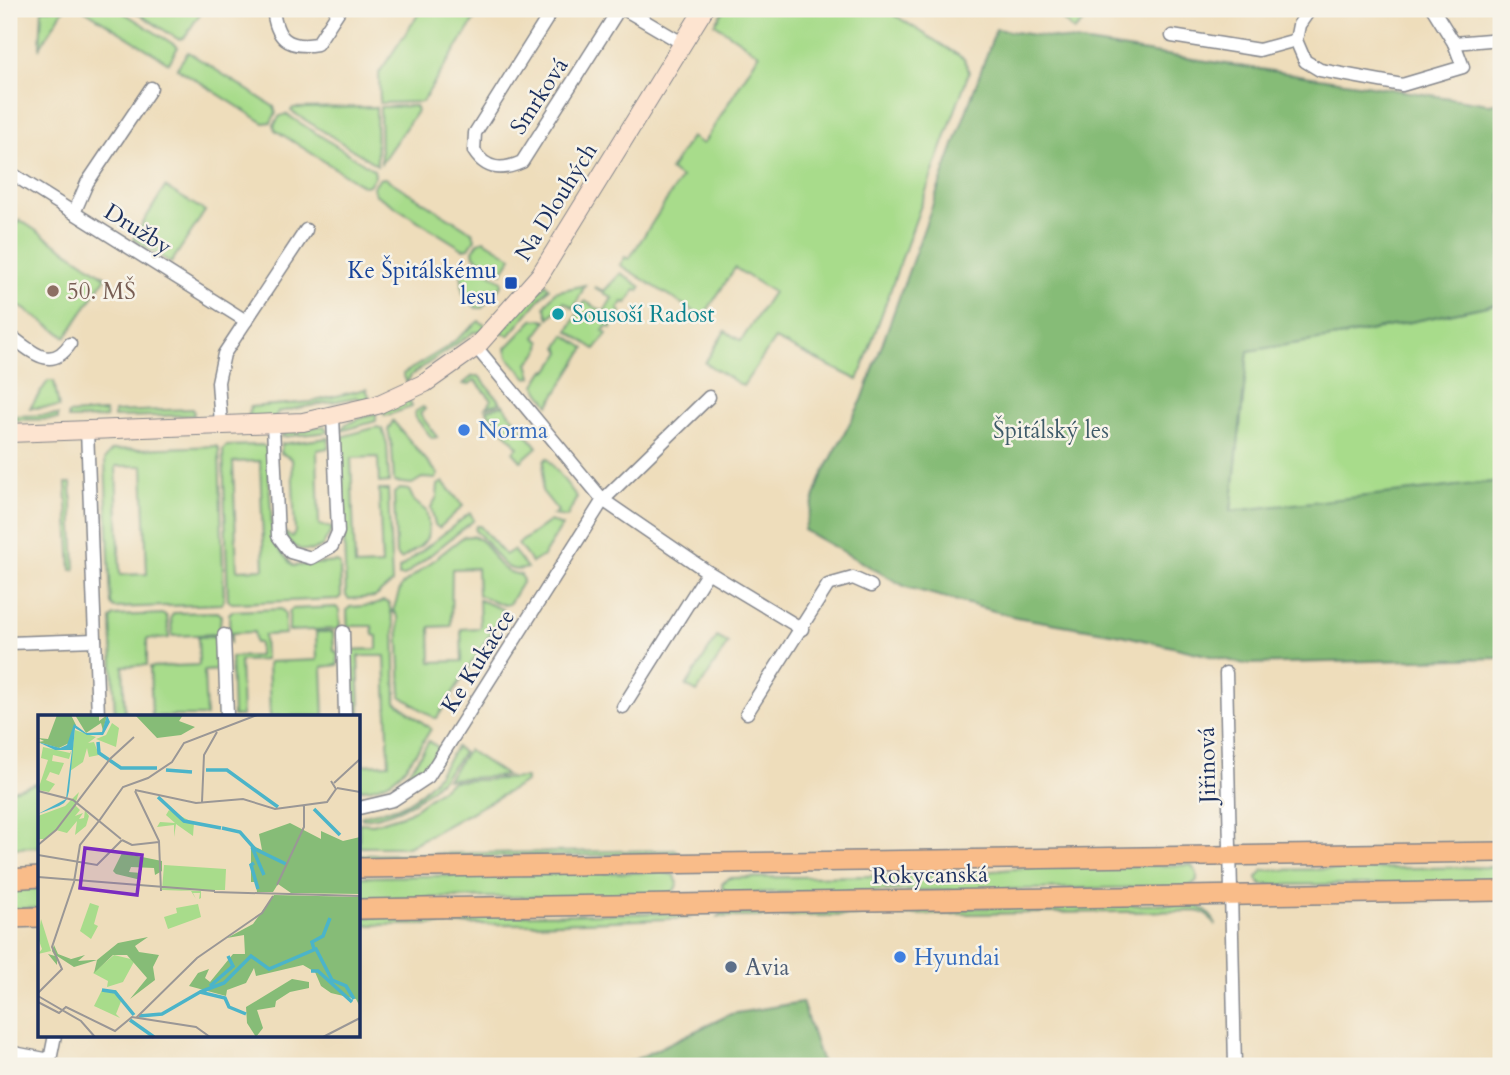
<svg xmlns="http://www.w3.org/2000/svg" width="1510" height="1075" font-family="Cardo,serif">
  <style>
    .green { fill: #a8dc8b; stroke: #628674; stroke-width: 2; fill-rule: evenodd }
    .forest { fill: #86bc77; stroke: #50766a; stroke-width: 2 }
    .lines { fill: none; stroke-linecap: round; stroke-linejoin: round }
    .street-casing { stroke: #84868c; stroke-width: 15 }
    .secondary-casing { stroke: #84868c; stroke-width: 20 }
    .primary-casing { stroke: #84868c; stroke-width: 22 }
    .street { stroke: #fff; stroke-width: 12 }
    .secondary { stroke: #fde4d0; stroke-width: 18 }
    .primary { stroke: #f9bc89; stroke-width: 19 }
    .transit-dot { fill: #1a4fb4; stroke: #f7f3e8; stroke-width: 2.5 }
    .education-dot { fill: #8d6e63; stroke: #f7f3e8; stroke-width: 2.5 }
    .culture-dot { fill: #0f9aa8; stroke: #f7f3e8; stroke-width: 2.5 }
    .shop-dot { fill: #3f7fe0; stroke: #f7f3e8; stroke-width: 2.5 }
    .service-dot { fill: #5c6f8a; stroke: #f7f3e8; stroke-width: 2.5 }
    .labels { text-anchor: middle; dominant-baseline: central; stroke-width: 5; stroke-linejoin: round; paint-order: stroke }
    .street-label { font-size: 23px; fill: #1b2f5e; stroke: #f7f3e8 }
    .transit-label { font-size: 23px; fill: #164399; stroke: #f7f3e8; text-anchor: end }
    .education-label { font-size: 23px; fill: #785e54; stroke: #f7f3e8; text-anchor: start }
    .culture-label { font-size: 23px; fill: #0d838f; stroke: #f7f3e8; text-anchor: start }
    .shop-label { font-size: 23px; fill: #366cbe; stroke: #f7f3e8; text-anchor: start }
    .park-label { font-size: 23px; fill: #3e5a69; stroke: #f7f3e8 }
    .service-label { font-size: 23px; fill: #4e5e75; stroke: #f7f3e8; text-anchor: start }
    .inset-river { fill: none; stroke: #4bb4c9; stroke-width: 3.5 }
    .inset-road { fill: none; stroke: #9a9796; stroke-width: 2 }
    .view { fill: #7b2cbf; fill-opacity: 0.15; stroke: #7b2cbf; stroke-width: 3.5 }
    .inset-edge { fill: none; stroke: #1b2f5e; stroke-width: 3.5 }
  </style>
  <rect width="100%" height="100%" fill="#f7f3e8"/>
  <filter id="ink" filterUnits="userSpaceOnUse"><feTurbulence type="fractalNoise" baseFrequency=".0143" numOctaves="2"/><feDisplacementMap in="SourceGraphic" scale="14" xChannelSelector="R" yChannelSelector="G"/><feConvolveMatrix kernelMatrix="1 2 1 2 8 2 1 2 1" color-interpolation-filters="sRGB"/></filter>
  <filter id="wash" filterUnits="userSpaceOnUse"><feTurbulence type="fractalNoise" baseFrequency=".00686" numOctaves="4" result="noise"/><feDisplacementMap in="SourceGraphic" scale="28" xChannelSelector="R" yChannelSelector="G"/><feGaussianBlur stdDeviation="1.57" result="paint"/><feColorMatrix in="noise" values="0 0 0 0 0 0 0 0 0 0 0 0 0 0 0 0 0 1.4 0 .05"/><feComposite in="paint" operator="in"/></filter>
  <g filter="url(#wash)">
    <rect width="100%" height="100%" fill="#edb"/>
    <g class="green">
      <polygon points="42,9 64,9 40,47"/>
      <polygon points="83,9 118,9 178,47 169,63"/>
      <polygon points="131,9 203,9 184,38 178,39"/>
      <polygon points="422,9 480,11 422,102 380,103 379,73"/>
      <polygon points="725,9 885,9 964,59 969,72 858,380 775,339 743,386 705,363 725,331 741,341 773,292 735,268 703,317 620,265 625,257 629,259 681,178 670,170 691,137 703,144 759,54 715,24"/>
      <polygon points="1052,9 1097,9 1074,31"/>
      <polygon points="188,52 274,107 276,113 271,122 264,123 177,68"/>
      <polygon points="415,106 417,111 381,163 380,107"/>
      <polygon points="376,107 377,165 291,111 293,108"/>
      <polygon points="286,114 374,170 375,176 369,185 363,186 275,130 274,125 280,116"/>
      <polygon points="385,178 473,233 475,239 469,248 463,249 375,194 373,187 379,179"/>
      <polygon points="165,187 205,211 171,263 133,239"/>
      <polygon points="20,220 106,277 66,337 9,299 9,236"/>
      <polygon points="484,240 512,257 502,273 474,256 473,250 479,242"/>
      <polygon points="471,262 502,281 502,285 482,308 476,308 463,293 461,269"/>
      <polygon points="621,273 641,287 639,291 636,289 627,303 623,302 618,309 621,312 611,328 607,326 603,331 607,334 595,349 568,331 585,301 604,312 612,298 594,287 604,291"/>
      <polygon points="546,284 549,288 509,336 501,332"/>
      <polygon points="585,285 574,308 564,302 549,318 545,306 555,292"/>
      <polygon points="1501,303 1501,481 1231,512 1248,351 1344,336"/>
      <polygon points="542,319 547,321 535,337 541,342 539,352 528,363 532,377 527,378 508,357 506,348 533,320"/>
      <polygon points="479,321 486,326 481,332 474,332 411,375 407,383 403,374 447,347"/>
      <polygon points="565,335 585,348 549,405 535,385 544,371 549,370 561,352 558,347"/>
      <polygon points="473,376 479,376 501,403 486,407 492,400 475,380 468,385 463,384"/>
      <polygon points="48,381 54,381 59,407 30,408"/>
      <polygon points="366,389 370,398 362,401 357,397 278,412 275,417 248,418 250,407 311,402"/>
      <polygon points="409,400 412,407 385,416 383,411"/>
      <polygon points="503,405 537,447 521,461 513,452 518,447 486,410"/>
      <polygon points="423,407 425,409 420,414 437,437 432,438 415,417 415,412"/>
      <polygon points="193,409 194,415 114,417 114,412"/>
      <polygon points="105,412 106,418 68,419 68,414"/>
      <polygon points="376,413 376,421 341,431 346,424"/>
      <polygon points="58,415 58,419 9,420 9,416"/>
      <polygon points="393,421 438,474 436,479 422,478 412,484 394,482 392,447 388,430"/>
      <polygon points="324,426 329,432 281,437 285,432"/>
      <polygon points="377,427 382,429 387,444 389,482 379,483 378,457 351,458 355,566 382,565 379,490 388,490 392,583 375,597 349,599 346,596 341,442 344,436"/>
      <path d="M329 438 328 448 317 450 319 525 333 528 322 547C305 555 291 549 283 532L292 537 295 532 292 459 281 453 282 444Z"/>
      <path d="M262 445 267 448 273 542 293 566 337 562 340 564 341 596 338 599 232 603 228 600 223 450 226 446ZM260 461 264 569 237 570 233 462Z"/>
      <path d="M216 446 219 449 224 600 221 604 114 608 111 604 105 459 112 450ZM116 466H143L147 574 120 575Z"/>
      <polygon points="547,458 577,497 567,517 553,515 558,511 542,491 544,461"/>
      <polygon points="443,482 463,506 439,528 435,525 431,507 437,497 438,485"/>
      <polygon points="66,483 71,483 75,570 71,570"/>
      <path d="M400 489 409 490 414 501 426 511C433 541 426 543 401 559L396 555 394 493Z"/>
      <polygon points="470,513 474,520 404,576 399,576 399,569"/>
      <polygon points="550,521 562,526 543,556 532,563 518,544"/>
      <path d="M476 526H480L505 555 513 550 527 568C499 578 494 543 475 531Z"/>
      <path d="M472 536C495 543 489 571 521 575L523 581 509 604 504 605 478 595 477 568 452 569 451 626 430 627 431 662 462 661 461 629 480 628 479 600 502 609 503 614 437 718H434L401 696 398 617 393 611 401 586 463 537Z"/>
      <path d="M383 601 389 603 394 626 396 702 431 729C411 760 399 789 359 789V716H351L348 650 377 649V636L373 635 372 626H350L348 637 347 610 350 607 375 605ZM358 656H385L389 764 362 765Z"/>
      <polygon points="336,607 339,610 340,626 337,629 289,631 289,612 292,609"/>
      <polygon points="281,609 285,613 285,634 264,635 265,660 240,661 242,716 233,716 231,657 259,656 259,643 255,643 254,632 232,633 230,644 229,614 232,611"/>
      <polygon points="218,612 221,615 219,634 172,636 171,617 174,613"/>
      <polygon points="164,614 167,617 169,638 147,639 147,665 123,666 125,716 115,716 111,619 114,616"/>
      <polygon points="316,632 333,632 334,651 337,652 338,665 322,667 324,716 270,716 268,662 317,660"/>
      <polygon points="216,636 220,670 204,671 206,716 152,716 150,667 199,665 198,637"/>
      <polygon points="717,637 728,643 697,692 686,686"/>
      <path d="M429 741 439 748C423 771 392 810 359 797 402 788 407 776 429 741Z"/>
      <path d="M456 747 463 753C436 790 409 813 363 819L361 817C369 812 386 812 398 807 426 796 441 771 456 747Z"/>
      <polygon points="468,750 507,776 447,779"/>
      <polygon points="526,778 526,782 408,847 359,847 359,823 373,824 409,813 452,781"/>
      <polygon points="40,782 40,847 9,848 9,791"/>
      <polygon points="676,850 680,854 359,859 359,855"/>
      <polygon points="1191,865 1197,873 1197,880 1191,886 1183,887 730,893 723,889 722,884 729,878 951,875 1034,867"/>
      <polygon points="1501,867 1501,881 1477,883 1261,885 1257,878 1263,870"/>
      <polygon points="662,872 674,875 678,883 674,891 664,895 359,899 359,877"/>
      <polygon points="40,888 40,908 9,909 9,889"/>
      <path d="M1193 904C1204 909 1212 914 1216 925L1206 914 1197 911 718 917 723 913Z"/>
      <polygon points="682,913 690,918 532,924 359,925 359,917"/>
    </g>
    <g class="forest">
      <polygon points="996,29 1489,104 1501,102 1501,303 1344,336 1248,351 1231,511 1501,481 1501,658 1244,664 1122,635 1016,617 906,587 804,530 821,478 862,400"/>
      <polygon points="802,1002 823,1066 622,1066 731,1014"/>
    </g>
  </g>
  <g filter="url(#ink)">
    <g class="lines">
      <g class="street-casing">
        <g id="street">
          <path d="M273 9C276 38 287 49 317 44L340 9"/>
          <path d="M553 9 475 133 474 151C486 170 502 171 522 162L619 9"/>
          <polyline points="624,9 682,43"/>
          <polyline points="1310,9 1299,25 1296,40 1305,61 1320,70 1402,85 1463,67 1454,43 1433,9"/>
          <polyline points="1172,36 1259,50 1296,40"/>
          <polyline points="1454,43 1501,39"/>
          <polyline points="9,172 246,321"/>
          <polyline points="74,213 87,183 151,88"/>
          <path d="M9 335C31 350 50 373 70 344"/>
          <polyline points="476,347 603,500 708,572 802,629"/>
          <polyline points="221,424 218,382 224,354 306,230"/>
          <polyline points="273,425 278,536 290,552 311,558 332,546 338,532 333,416"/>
          <polyline points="87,430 98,716"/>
          <polyline points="343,632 345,716"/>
          <polyline points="224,635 227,716"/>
          <polyline points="9,643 95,640"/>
          <polyline points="1226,673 1235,1066"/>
          <polyline points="623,707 708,572"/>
          <polyline points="747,713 828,585 853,578 871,586"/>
          <polyline points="359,808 393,800 428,777 603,500 709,397"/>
          <polyline points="9,1052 50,1060"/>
          <polyline points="49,1065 55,1035"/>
        </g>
      </g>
      <g class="secondary-casing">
        <polyline id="secondary" points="9,433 303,422 377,405 425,383 476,347 540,275 704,9"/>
      </g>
      <g class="primary-casing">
        <g id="primary">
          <polyline points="359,868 1501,852"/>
          <polyline points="9,879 40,877"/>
          <polyline points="359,909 1501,891"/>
          <polyline points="9,918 40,917"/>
        </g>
      </g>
      <use href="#street" class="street"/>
      <use href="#secondary" class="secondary"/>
      <use href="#primary" class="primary"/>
    </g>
  </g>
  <rect class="transit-dot" x="504" y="276" width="14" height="14" rx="3.5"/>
  <circle class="education-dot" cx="53" cy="291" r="7"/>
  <circle class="culture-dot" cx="558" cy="314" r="7"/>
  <g class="shop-dot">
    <circle cx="464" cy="430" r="7"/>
    <circle cx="900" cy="957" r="7"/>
  </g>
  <circle class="service-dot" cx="731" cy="967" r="7"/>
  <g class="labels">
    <g class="street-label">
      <text transform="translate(539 96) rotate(-57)">Smrková</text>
      <text transform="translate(556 202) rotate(-58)">Na Dlouhých</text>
      <text transform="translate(138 229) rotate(32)">Družby</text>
      <text transform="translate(478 661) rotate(-58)">Ke Kukačce</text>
      <text transform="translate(1207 765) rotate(-91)">Jiřinová</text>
      <text transform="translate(930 875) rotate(-1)">Rokycanská</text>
    </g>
    <g class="transit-label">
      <text x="497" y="270">Ke Špitálskému<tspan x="497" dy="26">lesu</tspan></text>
    </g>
    <g class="education-label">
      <text x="67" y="291">50. MŠ</text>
    </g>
    <g class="culture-label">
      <text x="572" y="314">Sousoší Radost</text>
    </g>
    <g class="shop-label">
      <text x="478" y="430">Norma</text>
      <text x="914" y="957">Hyundai</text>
    </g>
    <g class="park-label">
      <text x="1051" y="430">Špitálský les</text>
    </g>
    <g class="service-label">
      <text x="745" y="967">Avia</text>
    </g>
  </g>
  <g transform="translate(38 715)">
    <rect width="322" height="322" fill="#edb"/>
    <path d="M74 8 81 13 78 32 58 24 68 20ZM37 15 58 22 50 28 56 27 61 40 51 42 49 33 45 47 32 56ZM5 32 32 38 34 34 31 44 15 40 14 46 26 48 21 60 12 57 8 65 17 69 11 77 0 75 10 45 3 43ZM41 77 37 90 42 95 37 101 45 98 41 104 46 103 47 95 51 101 48 111 37 120 39 106 29 118 18 115 8 124H0V101L27 91ZM131 95 156 108 155 121 138 109 136 122V110L119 112 122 107 137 108 128 100ZM126 150 188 154 187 175H143L163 176V183L161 184 162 178H155L158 184 153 176 124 175ZM52 188 61 191 56 209 60 211 53 224 42 216ZM160 189 163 202 130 214 126 202 139 198 138 193ZM3 204 13 236 0 239 4 234 0 223ZM76 240 97 245 85 267 69 272 70 266 55 258ZM64 275H78L84 284 78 299 82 303 56 291Z" fill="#a8dc8b"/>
    <path d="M19 0H33L38 10 31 28 21 33 0 27 6 26 0 23 10 24ZM37 0H61V6L69 0 65 16 63 8 48 18ZM97 0H145L141 6 157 12 143 20 119 23ZM252 108 283 124V116L305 126 322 122V179L253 178 240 169 235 177H219L218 167H213V130L224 135 221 119ZM84 138 124 146V156L117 160 116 153 93 152 91 157 103 158V165L78 159 75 156ZM236 180 322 182V292L318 284 293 278 283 271 277 257 265 250 218 261 216 253 208 268 189 275 188 281 151 271 160 258 171 254 167 263 172 267 195 239H207L206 220 189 223 215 209ZM110 222 97 231 101 237 121 240 115 252 117 265 92 284 109 263 89 240H75L56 258 59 245 36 252 19 241V250L10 239 17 241 14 236 16 230 20 239 33 244 30 245 47 240 40 246 54 245H59L80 228ZM254 264 271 267V273L252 277 238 286 237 292 219 295 225 313 218 322 209 308 208 292Z" fill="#86bc77"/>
    <path d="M69 0 72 7 65 20H49L37 13 31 76 29 84 26 88 21 91 0 99 28 84 34 35H17L0 27 22 33 29 30 36 9 48 18 64 17Z" fill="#4bb4c9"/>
    <path class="inset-river" d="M60 27 61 38 83 53H119M128 55 154 57M168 55H189L240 92M120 82 146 106 183 113M276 94 302 120M184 113 202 117 217 134 248 149M214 132 226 160M216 148 213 150 220 174M276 234 274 227 285 221 292 203M273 256H280L314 287M172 271 195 251 190 241M64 275 77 277 96 300M162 277 186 268 213 241 231 254 278 234 294 265 308 271 316 284M101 301 124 299 162 277 187 283 191 292 208 299M92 305 116 322"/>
    <path class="inset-road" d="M296 68 322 44M299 73 322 77M97 75 158 88 205 84 237 94 289 87 298 74 293 66M0 76 35 85 61 106 85 72 110 63 134 47 146 28 219 0M97 76 121 126 123 176M164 87 166 40 179 17M84 125 94 130 121 127M0 130 18 115 72 44 96 22M0 140 59 150 84 125M0 162 177 176M239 170 266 112V90M176 177 322 181M0 278 24 254 14 232 36 167 42 130 61 106 83 124M0 281 43 306 57 322M0 287 21 298 28 292 77 316 94 302 158 312 172 322M98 303 159 243 224 198 235 181M285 322 322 303"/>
    <path class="view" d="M47 133 104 140 99 180 42 173Z"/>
    <rect width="322" height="322" class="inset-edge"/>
  </g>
  <rect width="1510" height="1075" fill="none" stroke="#f7f3e8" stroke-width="35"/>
</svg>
